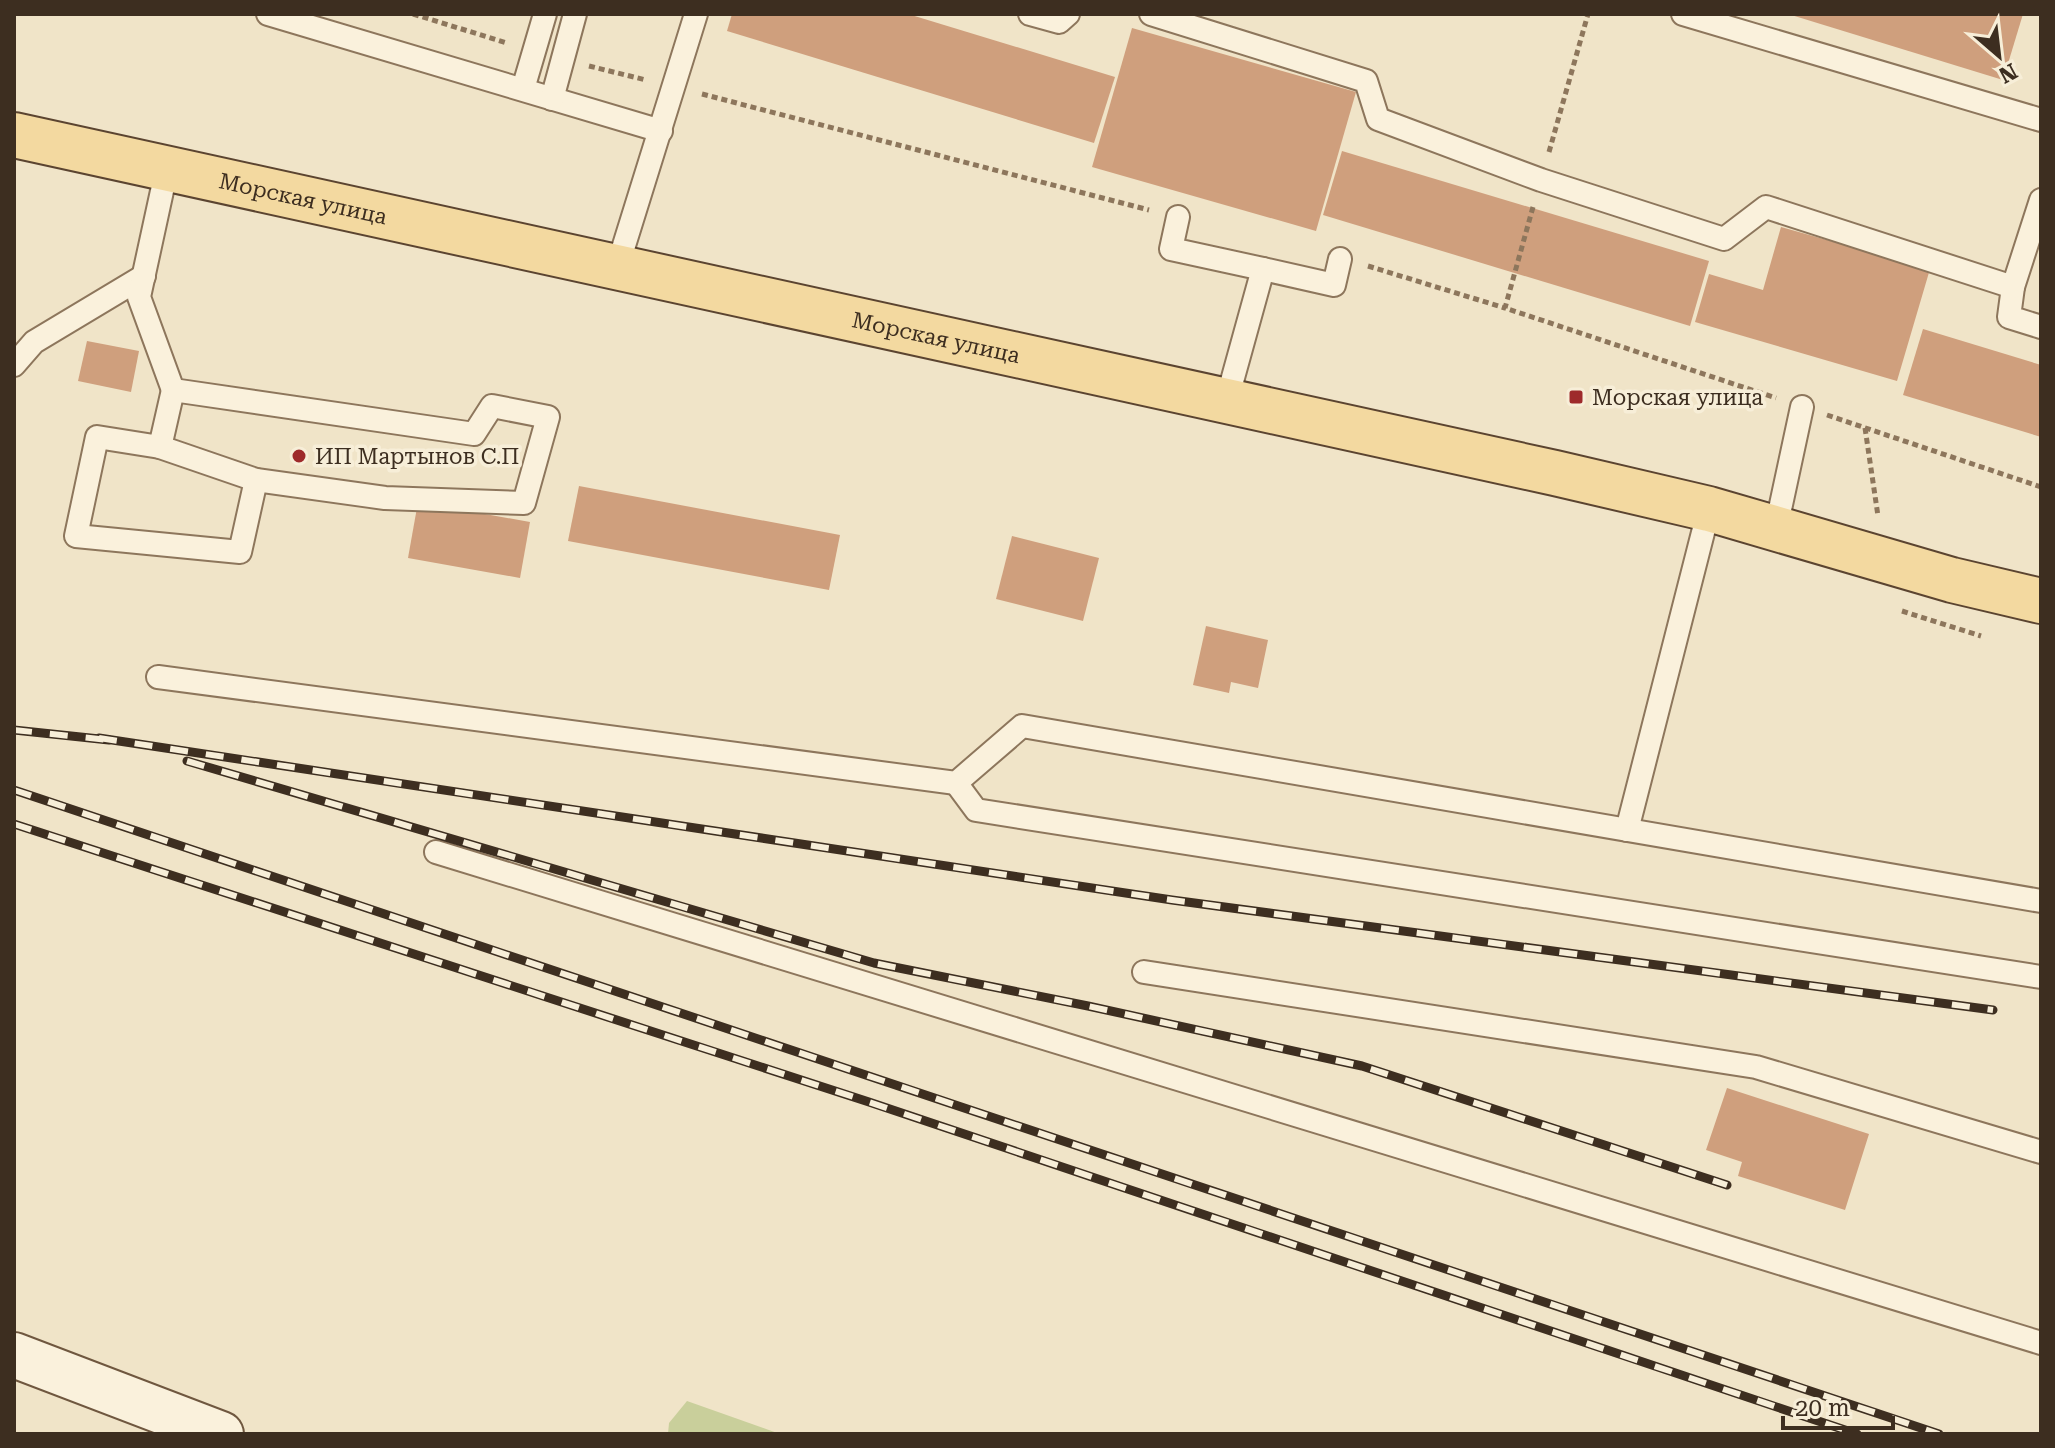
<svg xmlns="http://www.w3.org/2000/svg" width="2055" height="1448" font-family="'Roboto Serif',serif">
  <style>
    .green { fill: #c9cf9b }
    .building { fill: #cf9f7d }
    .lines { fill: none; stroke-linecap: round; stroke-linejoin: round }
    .service-casing { stroke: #8d765c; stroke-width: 26 }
    .secondary-casing { stroke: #6f573f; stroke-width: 48 }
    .primary-casing { stroke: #5b4430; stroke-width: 48 }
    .path { stroke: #8d765c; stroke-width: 5; stroke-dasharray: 6 4; stroke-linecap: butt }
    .service { stroke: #faf1dc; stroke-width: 22 }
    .secondary { stroke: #faf1dc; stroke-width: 44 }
    .primary { stroke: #f3d9a0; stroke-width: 44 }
    .rail-casing { stroke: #3d2e20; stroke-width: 9 }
    .rail { stroke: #f7eed8; stroke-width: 6; stroke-dasharray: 18; stroke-linecap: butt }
    .poi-dot { fill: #9e2a2b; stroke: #f7eed8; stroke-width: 3 }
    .labels { text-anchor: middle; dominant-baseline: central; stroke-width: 7; stroke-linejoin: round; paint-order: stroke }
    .street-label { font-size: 22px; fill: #3d2e20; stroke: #f7eed8 }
    .poi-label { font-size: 22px; fill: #3d2e20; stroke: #f7eed8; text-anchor: start }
  </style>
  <rect width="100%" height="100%" fill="#f0e4c8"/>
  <polygon class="green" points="687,1401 780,1434 668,1434 669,1423"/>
  <g class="building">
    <polygon points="732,14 908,14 1115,77 1094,143 727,31"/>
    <polygon points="1788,14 2023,14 2003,80"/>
    <polygon points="1132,28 1356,92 1316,231 1092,167"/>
    <polygon points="1342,151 1709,261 1690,326 1323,215"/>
    <polygon points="1781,227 1930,269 1897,381 1695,322 1709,274 1763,290"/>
    <polygon points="1923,329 2041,365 2041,437 1903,395"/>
    <polygon points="87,341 139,351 131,392 78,381"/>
    <polygon points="579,486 840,535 829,590 568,541"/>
    <polygon points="418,502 530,522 520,578 408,558"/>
    <polygon points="1012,536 1099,558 1083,621 996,599"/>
    <polygon points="1206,626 1268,640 1258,688 1231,682 1229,693 1193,685"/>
    <polygon points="1727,1088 1869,1134 1845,1210 1738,1176 1742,1162 1706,1150"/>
  </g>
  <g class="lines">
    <g class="service-casing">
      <g id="service">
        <polyline points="268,14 661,131"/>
        <polyline points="1030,14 1059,22 1068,14"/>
        <polyline points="1151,14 1366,81 1378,119 1541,180 1724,239 1766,207 2013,287 2009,317 2041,327"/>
        <polyline points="1683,14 2041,120"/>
        <polyline points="523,89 545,14"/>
        <polyline points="552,99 575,14"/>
        <polyline points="1178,217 1171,249 1263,269"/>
        <polyline points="617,268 696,14"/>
        <polyline points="2013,287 2041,200"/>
        <polyline points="14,365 34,342 144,276"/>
        <polyline points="173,390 160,447 97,437 76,536 240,552 256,480"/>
        <polyline points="1226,403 1263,269 1334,285 1340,259"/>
        <polyline points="160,447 256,480 385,498 524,503 548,417 492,406 474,434 173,390 139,297 167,168"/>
        <polyline points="1776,528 1802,407"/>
        <polyline points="158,677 956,783 1022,726 2041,901"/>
        <polyline points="956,783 976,810 2041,977"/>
        <polyline points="1627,830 1709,509"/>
        <polyline points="436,852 2041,1343"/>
        <polyline points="1144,972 1756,1067 2041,1152"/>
      </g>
    </g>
    <g class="secondary-casing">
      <polyline id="secondary" points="14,1355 221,1434"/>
    </g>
    <g class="primary-casing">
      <g id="primary">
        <path id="s1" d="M14 135 1555 473 1709 509 1952 580 2041 601"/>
      </g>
    </g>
    <g class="path">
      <polyline points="413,14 507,43"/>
      <polyline points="589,66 646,80"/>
      <polyline points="702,94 1149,210"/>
      <polyline points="1549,152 1588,14"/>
      <polyline points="1533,207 1505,308 1776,398"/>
      <polyline points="1368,266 1505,308"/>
      <polyline points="1827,415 2041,487"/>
      <polyline points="1865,428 1878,516"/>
      <polyline points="1902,611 1981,636"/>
    </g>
    <use href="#service" class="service"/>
    <use href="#secondary" class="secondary"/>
    <use href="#primary" class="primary"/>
    <g class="rail-casing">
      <g id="rail">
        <polyline points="14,730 109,740"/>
        <polyline points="99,738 1172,900 1993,1010"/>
        <polyline points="187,761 874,963 1088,1006 1362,1066 1727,1185"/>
        <polyline points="14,790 1939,1434"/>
        <polyline points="14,824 869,1102 1857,1434"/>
      </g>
    </g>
    <use href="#rail" class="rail"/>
  </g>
  <g class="poi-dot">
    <rect x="1568" y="389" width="16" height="16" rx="4"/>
    <circle cx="299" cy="456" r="8"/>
  </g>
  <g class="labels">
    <g class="street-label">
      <text stroke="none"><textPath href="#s1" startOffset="296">Морская улица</textPath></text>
      <text stroke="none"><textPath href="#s1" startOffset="944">Морская улица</textPath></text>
    </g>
    <g class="poi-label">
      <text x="1592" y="397">Морская улица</text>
      <text x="315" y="456">ИП Мартынов С.П</text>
    </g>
  </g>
  <rect width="2055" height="1448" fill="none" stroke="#3d2e20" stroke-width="32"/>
  <g transform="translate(1999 56) rotate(152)" stroke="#f7eed8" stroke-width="6" paint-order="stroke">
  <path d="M0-6L14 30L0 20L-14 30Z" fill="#3d2e20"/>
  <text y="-12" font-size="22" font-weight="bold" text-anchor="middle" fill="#3d2e20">N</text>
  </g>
  <path d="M1783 1416v12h110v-12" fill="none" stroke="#3d2e20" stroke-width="4"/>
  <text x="1795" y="1416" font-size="24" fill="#3d2e20" stroke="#f7eed8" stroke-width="6" paint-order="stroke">20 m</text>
</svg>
